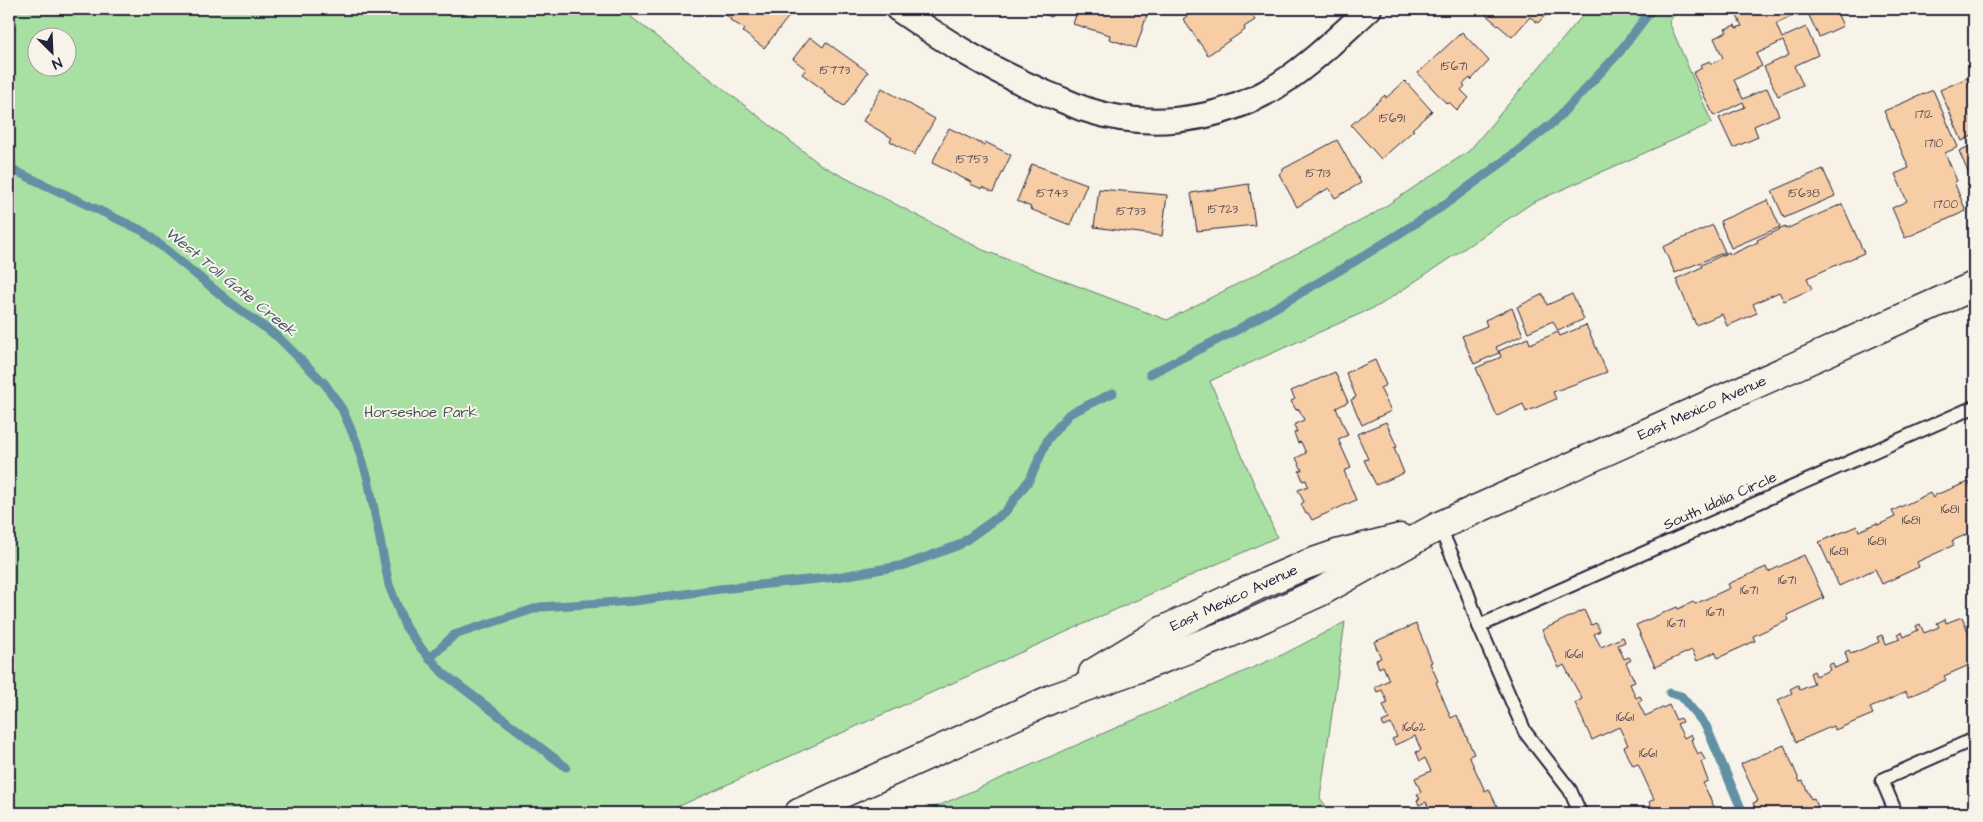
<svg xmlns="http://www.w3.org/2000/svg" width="1983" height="822" font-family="'Architects Daughter',sans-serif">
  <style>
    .green { fill: #a8dfa2; stroke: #65806e; fill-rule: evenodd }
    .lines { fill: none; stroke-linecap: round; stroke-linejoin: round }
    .stream { stroke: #6290a5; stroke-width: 9 }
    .building { fill: #f7cda6; stroke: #22223b }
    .lane-casing { stroke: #22223b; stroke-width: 16 }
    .street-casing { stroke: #22223b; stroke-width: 28 }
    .secondary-casing { stroke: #22223b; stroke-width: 31 }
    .lane { stroke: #f7f3e8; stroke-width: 12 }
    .street { stroke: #f7f3e8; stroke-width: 24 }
    .secondary { stroke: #f7f3e8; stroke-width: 28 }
    .labels { text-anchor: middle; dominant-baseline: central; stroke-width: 4; stroke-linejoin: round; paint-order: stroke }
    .number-label { font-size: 12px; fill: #574d56 }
    .street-label { font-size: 15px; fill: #22223b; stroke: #f7f3e8 }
    .park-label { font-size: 15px; fill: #445155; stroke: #f7f3e8 }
    .water-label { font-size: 16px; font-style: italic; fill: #425970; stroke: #f7f3e8 }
  </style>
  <rect width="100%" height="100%" fill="#f7f3e8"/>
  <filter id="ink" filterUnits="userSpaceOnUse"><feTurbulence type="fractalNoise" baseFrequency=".02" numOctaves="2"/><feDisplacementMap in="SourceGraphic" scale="10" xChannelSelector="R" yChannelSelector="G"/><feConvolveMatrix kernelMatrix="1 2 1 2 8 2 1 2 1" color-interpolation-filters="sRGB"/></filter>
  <g filter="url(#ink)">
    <g class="green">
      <path d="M9 9H621L821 165 983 250 1167 320 1372 215 1469 151 1588 9H1678L1669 22 1712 123 1532 203 1380 305 1210 381 1277 537 664 813H9ZM38 38H68V68H38Z"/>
      <polygon points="1345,622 1320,798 1331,813 922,813 1284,654"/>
    </g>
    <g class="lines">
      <g class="stream">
        <polyline points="9,168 143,231 232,304 278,337 325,384 342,409 356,441 368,479 389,585 405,626 421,648 443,673 566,767"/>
        <polyline points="1150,374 1237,330 1357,260 1440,208 1515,153 1555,121 1618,54 1652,9"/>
        <polyline points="429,659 454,635 540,607 634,601 720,589 837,577 905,565 959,545 1005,512 1030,479 1048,439 1069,414 1113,393"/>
        <polyline points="1670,693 1681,696 1706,726 1743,813"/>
      </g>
    </g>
    <g class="building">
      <polygon points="719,9 782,9 790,15 764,48 743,32 745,29 730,20 731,19"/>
      <polygon points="1033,9 1055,9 1051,17"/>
      <polygon points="1078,9 1149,9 1136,48 1109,39 1110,35 1073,24"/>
      <polygon points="1198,9 1248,9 1255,20 1244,27 1245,30 1208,55 1183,19"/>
      <polygon points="1479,9 1546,9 1549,11 1538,23 1530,17 1512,37"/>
      <polygon points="1743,9 1803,9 1804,11 1776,24 1782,38 1806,27 1818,55 1794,66 1803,85 1778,96 1764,67 1789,55 1783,41 1756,54 1762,66 1734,80 1743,99 1767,88 1779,115 1754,126 1758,137 1733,148 1719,118 1745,107 1743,102 1714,116 1693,73 1702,68 1700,65 1710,61 1711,64 1723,58 1714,38 1727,32 1725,29 1735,25 1736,28 1742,26 1736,14 1744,11"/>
      <polygon points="1806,9 1846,9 1837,13 1843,26 1819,37"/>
      <polygon points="1462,32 1489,61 1471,80 1470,78 1463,84 1465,86 1461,90 1469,98 1457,110 1449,102 1447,104 1418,73"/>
      <polygon points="810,37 823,47 826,42 868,72 844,106 824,93 825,91 802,74 806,69 793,59"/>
      <polygon points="1967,78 1974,96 1974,135 1962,141 1940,90"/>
      <polygon points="1405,81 1432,111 1412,129 1414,130 1381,159 1351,125 1385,95 1386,98"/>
      <polygon points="882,88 935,119 914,155 890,141 892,138 863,121"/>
      <polygon points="1933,90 1958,147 1945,153 1957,181 1954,182 1966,211 1905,238 1892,208 1907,201 1895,174 1909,168 1884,111"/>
      <polygon points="949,128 984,145 985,142 1011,155 993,192 983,187 982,189 970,184 971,182 932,163"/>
      <polygon points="1337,140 1361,183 1335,198 1329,188 1297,207 1279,174 1283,171 1283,169"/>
      <polygon points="1974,144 1974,186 1959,151"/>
      <polygon points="1032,164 1087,184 1070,225 1030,209 1031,207 1017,201"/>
      <polygon points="1823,169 1835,196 1784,218 1772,191"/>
      <polygon points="1249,184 1255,225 1197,231 1191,193"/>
      <polygon points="1099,189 1167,195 1162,236 1094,227"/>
      <polygon points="1768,200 1780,227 1731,248 1720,221"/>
      <polygon points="1842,204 1864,253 1807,278 1812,289 1784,301 1779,292 1753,304 1757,313 1727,326 1722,314 1696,325 1676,279 1702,267 1701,265 1729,252 1730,255 1758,242 1757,240 1785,227 1786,229"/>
      <polygon points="1713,225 1725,252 1675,273 1663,247"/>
      <polygon points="1543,294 1547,305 1572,294 1584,319 1558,331 1553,321 1528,332 1517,307"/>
      <polygon points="1512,308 1523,335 1496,347 1499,353 1474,364 1462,336 1487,326 1485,320"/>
      <polygon points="1586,325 1607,372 1553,392 1556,399 1526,412 1523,404 1497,416 1476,368 1501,357 1499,351 1528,338 1530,344 1558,332 1560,336"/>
      <polygon points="1375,360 1386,385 1380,388 1391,411 1362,425 1351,400 1356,397 1346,373"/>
      <polygon points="1335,372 1348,402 1336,408 1348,435 1338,439 1351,468 1344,471 1356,500 1312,520 1308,513 1306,514 1301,504 1304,502 1298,490 1308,486 1306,480 1303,481 1299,471 1302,470 1296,458 1306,453 1301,442 1298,443 1294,433 1297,432 1294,425 1304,420 1299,409 1296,410 1291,401 1295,399 1291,391"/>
      <polygon points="1386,422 1397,447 1394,448 1404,473 1376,485 1364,460 1368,459 1357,434"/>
      <polygon points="1969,482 1974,493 1974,531 1952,541 1954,545 1917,562 1919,567 1882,584 1875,569 1839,586 1819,542 1857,526 1859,531 1877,523 1878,525 1895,517 1892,511 1930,493 1933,498 1935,495"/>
      <polygon points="1804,555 1824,598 1787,615 1789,620 1753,636 1755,641 1718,658 1715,652 1697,661 1692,650 1655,667 1636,625 1677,607 1678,609 1693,602 1695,604 1730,588 1728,584 1766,567 1768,572"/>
      <polygon points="1584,610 1591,625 1596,623 1600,631 1594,634 1601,647 1623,637 1625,642 1618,645 1624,659 1629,657 1631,660 1626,663 1635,682 1630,684 1636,698 1640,696 1642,700 1638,702 1645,716 1669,705 1676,720 1680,718 1682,722 1677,724 1684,738 1691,734 1693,739 1691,740 1698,754 1701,752 1705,760 1701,762 1708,781 1703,783 1716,811 1721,809 1723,813 1654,813 1649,802 1654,799 1638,764 1633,766 1624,747 1628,745 1619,727 1592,740 1575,703 1582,699 1564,665 1559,668 1542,630"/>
      <polygon points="1962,617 1974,646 1974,663 1944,676 1946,680 1908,697 1906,692 1870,708 1873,714 1835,730 1833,726 1796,742 1778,700 1792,693 1790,689 1798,685 1800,690 1814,684 1810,673 1814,671 1816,676 1830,670 1828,665 1833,663 1835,668 1848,662 1845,652 1849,650 1851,654 1879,642 1877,637 1882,635 1886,644 1900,639 1897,634 1902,632 1904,637 1918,630 1916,626 1920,624 1924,633 1939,627 1937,623 1945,619 1946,623"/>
      <polygon points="1416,624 1432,662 1430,663 1438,681 1436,682 1451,718 1457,715 1474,754 1469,756 1485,791 1489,789 1500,813 1431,813 1426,802 1419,805 1417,800 1420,799 1417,794 1421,792 1415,778 1431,771 1425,758 1420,761 1416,752 1421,750 1415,736 1395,745 1392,739 1397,737 1391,724 1384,727 1382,722 1389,719 1383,705 1388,703 1382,690 1377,692 1375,687 1389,680 1383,666 1379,668 1376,660 1381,658 1374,642"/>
      <polygon points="1784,745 1800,782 1803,781 1811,799 1814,798 1821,813 1757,813 1753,803 1758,801 1741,764"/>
    </g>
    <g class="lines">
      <g class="lane-casing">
        <g id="lane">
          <polyline points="1439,526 1464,583 1479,626 1525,732 1570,790 1580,813"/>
          <polyline points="1479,626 1974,407"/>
          <polyline points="1896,813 1882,780 1974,739"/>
        </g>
      </g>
      <g class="street-casing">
        <path id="street" d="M898 9C946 42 991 70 1045 93 1058 98 1071 104 1084 109 1143 129 1208 123 1263 94 1301 74 1337 38 1369 9"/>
      </g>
      <g class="secondary-casing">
        <g id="secondary">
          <polyline points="1093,673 1162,631 1257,586 1308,564 1340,553 1400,538"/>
          <polyline points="799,813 1054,698 1136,669 1230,633 1320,592 1439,526 1974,286"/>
        </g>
      </g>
      <use href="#lane" class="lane"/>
      <use href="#street" class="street"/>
      <use href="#secondary" class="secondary"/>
    </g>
  </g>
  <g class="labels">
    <g class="number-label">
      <text x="1454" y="66">15671</text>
      <text x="835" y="70">15773</text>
      <text x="1924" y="114">1712</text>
      <text x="1392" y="118">15691</text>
      <text x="1934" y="143">1710</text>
      <text x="972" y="159">15753</text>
      <text x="1318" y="173">15713</text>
      <text x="1052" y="193">15743</text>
      <text x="1804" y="193">15638</text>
      <text x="1946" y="204">1700</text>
      <text x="1223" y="209">15723</text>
      <text x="1131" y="211">15733</text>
      <text x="1950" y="509">1681</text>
      <text x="1911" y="520">1681</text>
      <text x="1877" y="541">1681</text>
      <text x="1839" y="551">1681</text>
      <text x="1787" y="580">1671</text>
      <text x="1749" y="590">1671</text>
      <text x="1715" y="612">1671</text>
      <text x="1676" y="623">1671</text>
      <text x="1574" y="654">1661</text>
      <text x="1625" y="717">1661</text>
      <text x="1414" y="727">1662</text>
      <text x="1648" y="753">1661</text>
    </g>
    <g class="street-label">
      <text transform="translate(1702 408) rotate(-24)">East Mexico Avenue</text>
      <text transform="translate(1720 501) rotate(-24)">South Idalia Circle</text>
      <text transform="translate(1234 598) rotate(-25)">East Mexico Avenue</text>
    </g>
    <g class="park-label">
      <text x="421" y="412">Horseshoe Park</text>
    </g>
    <g class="water-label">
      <text transform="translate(231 282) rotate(39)">West Toll Gate Creek</text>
    </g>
  </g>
  <rect width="1983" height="822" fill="none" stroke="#f7f3e8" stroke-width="30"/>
  <rect x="15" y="15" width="1953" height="792" fill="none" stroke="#22223b" stroke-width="2" filter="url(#ink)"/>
  <g transform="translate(52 52) rotate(156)"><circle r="24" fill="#f7f3e8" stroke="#a29fa3"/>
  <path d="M0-4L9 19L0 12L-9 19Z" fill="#22223b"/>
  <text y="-8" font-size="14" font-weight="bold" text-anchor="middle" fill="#22223b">N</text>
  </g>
</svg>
